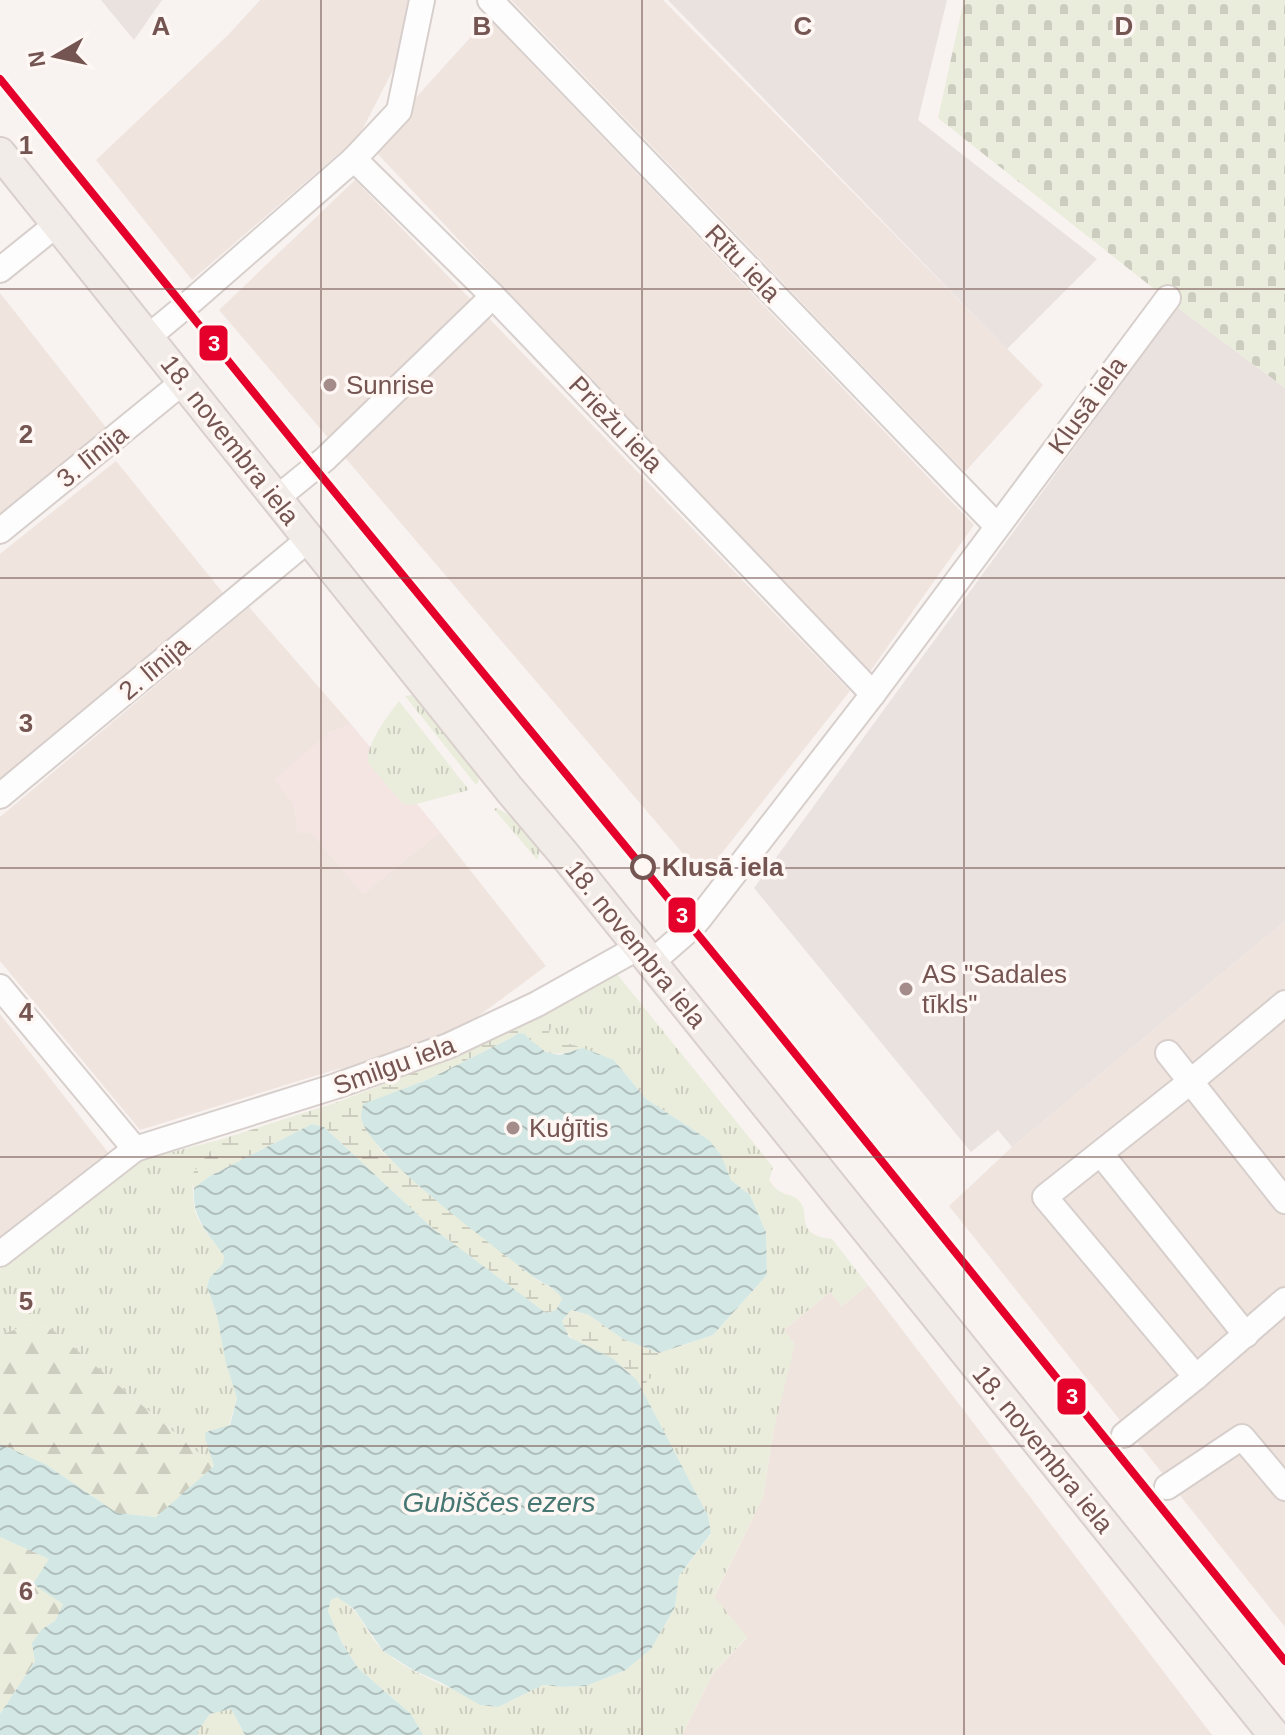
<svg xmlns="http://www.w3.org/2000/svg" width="1285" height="1735" font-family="Arial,sans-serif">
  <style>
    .residential { fill: #f0e4df }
    .commercial { fill: #f4e5e3 }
    .industrial { fill: #eae2df }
    .grass { fill: url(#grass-tufts) }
    .forest { fill: url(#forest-firs) }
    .wetland { fill: url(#wetland-marsh) }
    .cemetery { fill: url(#cemetery-stones) }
    .water { fill: url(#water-waves) }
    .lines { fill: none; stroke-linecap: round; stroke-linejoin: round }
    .minor-casing { stroke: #d7cfcc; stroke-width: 28 }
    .major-casing { stroke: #d9cfcd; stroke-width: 34 }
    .minor { stroke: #fefdfd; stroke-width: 24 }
    .major { stroke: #f2ece8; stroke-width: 30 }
    .tram-1-casing { stroke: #fef7f4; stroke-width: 14 }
    .tram-1 { stroke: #e4002b; stroke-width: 8 }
    .grid { fill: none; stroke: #755552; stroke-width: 2; stroke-opacity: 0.55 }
    .poi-dot { fill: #a38c89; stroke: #fef7f4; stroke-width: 3 }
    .stop-dot { fill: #fef7f4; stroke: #755552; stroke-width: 4 }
    .labels { text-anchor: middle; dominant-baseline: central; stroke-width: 7; stroke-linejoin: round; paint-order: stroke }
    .street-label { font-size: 26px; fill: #755552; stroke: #fef7f4 }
    .poi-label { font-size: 26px; fill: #755552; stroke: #fef7f4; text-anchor: start }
    .stop-label { font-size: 26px; font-weight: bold; fill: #755552; stroke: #fef7f4; text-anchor: start }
    .water-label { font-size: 28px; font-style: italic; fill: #467772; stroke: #fef7f4 }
    .grid-label { font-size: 26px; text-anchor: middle; font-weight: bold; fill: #755552; stroke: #fef7f4; stroke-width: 7; stroke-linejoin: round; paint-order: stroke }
    .line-badge { stroke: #fef7f4; stroke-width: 3 }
    .badge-label { font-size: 22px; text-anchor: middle; font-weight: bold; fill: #fff }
  </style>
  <defs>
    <pattern id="grass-tufts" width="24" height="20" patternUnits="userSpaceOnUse" patternTransform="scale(2)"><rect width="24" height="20" fill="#eaeddc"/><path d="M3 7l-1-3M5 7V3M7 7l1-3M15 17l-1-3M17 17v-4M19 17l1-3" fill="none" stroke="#cccdbf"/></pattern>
    <pattern id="forest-firs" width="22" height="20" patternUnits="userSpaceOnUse" patternTransform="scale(2)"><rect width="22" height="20" fill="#eaeddc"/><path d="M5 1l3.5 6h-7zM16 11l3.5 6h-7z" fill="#cccdbf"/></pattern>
    <pattern id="wetland-marsh" width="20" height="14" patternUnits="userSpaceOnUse" patternTransform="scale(2)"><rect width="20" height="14" fill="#eaeddc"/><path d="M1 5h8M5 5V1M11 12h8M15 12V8" fill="none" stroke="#cccdbf"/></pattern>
    <pattern id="cemetery-stones" width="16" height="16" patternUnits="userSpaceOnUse" patternTransform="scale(2)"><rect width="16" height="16" fill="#eaeddc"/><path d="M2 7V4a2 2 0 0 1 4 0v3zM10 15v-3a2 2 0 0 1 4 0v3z" fill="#cccdbf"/></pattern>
    <pattern id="water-waves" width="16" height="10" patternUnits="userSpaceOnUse" patternTransform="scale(2)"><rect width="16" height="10" fill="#d3e8e5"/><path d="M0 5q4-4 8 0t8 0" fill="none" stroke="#b0bfbc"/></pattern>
  </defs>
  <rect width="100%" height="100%" fill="#f8f3f0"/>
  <g class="residential">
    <polygon points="260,0 408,0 405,47 359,136 192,280 96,160 228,35"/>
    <polygon points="511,0 663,0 1043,385 965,472"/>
    <polygon points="488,18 974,525 869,673 371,147"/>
    <polygon points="355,180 850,691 703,877 219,310"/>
    <polygon points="0,293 108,430 0,518"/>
    <polygon points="116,461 228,599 0,780 0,554"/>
    <polygon points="249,607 351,724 328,733 294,805 298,833 312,833 363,894 440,832 546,966 441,1044 402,1056 331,1071 140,1130 0,961 0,817"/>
    <polygon points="1285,921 1285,1627 949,1206 1012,1147"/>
    <polygon points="0,1014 110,1155 0,1238"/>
    <polygon points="868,1285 1212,1735 682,1735 713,1673 747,1638 714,1597 763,1497 773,1433 784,1330 830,1292 842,1306"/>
  </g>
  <polygon class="commercial" points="351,724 440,832 363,894 312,833 298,833 294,805 274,780 328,733"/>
  <g class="industrial">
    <polygon points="101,0 162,0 134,40"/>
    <polygon points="668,0 947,0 918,120 1097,259 1007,349"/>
    <polygon points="1177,307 1285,388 1285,921 1012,1147 998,1130 971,1152 754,888"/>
  </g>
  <g class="grass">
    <polygon points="412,695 418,698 477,774 479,781 476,785 405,696"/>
    <path d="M399 701 469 790 413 805 403 804 368 763C365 745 388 715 399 701Z"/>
    <path d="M496 808C509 813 534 834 539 847 541 853 539 855 537 860L494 809Z"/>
    <path d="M617 974 773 1167 769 1180C772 1183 774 1188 778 1190 783 1195 791 1194 796 1198 815 1212 790 1234 832 1239L868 1285 842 1306 830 1292 784 1330 795 1344 773 1433 763 1497 714 1596 747 1637 713 1673 682 1735H423L411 1714 358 1668 341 1641 328 1611 331 1600 337 1597C363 1611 366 1637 386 1653 418 1678 461 1692 498 1707L543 1685 563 1687 586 1686 626 1670 651 1649 675 1607 679 1576 711 1534 708 1516 641 1388 681 1346 713 1335 767 1275 766 1232 750 1195 731 1180 709 1140 646 1099 614 1060 547 1037 538 1012Z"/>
    <path d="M219 1140 190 1178C195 1189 192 1199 195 1211 199 1226 214 1242 224 1255V1264L210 1277 207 1286 217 1316 237 1398 229 1425 205 1438 214 1466 53 1330 31 1324 0 1335V1269L133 1162Z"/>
    <polygon points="231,1709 245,1735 198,1735 197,1732 210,1714"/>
  </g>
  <g class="forest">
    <polygon points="31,1324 53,1330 214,1466 157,1517 117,1513 45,1464 0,1444 0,1335"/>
    <polygon points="0,1537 50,1559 63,1604 55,1621 42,1629 35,1661 0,1714"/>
  </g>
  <g class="wetland">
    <path d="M538 1012 554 1021 547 1037 583 1048C557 1056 543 1058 525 1034L518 1033 513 1037 429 1079 364 1104 365 1127 382 1152 429 1194 534 1278 559 1293 562 1299 556 1311 546 1313 431 1227 324 1127 312 1124 210 1176 194 1188 189 1178 219 1140 338 1102 455 1056Z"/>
    <path d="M571 1310 589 1315 623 1339 658 1353 681 1346 641 1388C625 1358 596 1356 572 1338 567 1334 564 1327 562 1321Z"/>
  </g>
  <polygon class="cemetery" points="964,0 1285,0 1285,388 1177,307 938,118"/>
  <path class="water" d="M518 1033 525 1034 529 1039 546 1052 559 1055 583 1048 614 1060 646 1099 709 1140 721 1155 731 1180 750 1195 766 1232 767 1275 713 1335 659 1353 623 1339 589 1315 571 1310 562 1321 569 1337 612 1358 637 1380 708 1516 711 1533 679 1576 675 1607 651 1649 626 1670 586 1686 563 1687 543 1685 498 1707 480 1705 442 1683 413 1670 383 1651 354 1609 337 1597 331 1600 328 1611 341 1641 358 1668 411 1714 423 1735H245L231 1709 210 1714 197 1732 198 1735H0V1714L35 1661 32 1643 42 1629 55 1621 63 1604 33 1584 49 1559 0 1537V1444L45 1464 117 1513 156 1517 214 1466 205 1438 206 1432 230 1425 237 1398 226 1363 217 1316 207 1286 210 1277 223 1264 224 1256C207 1231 192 1220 194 1188L210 1176 312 1124 324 1127 431 1227 546 1313 556 1310 562 1299C556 1287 539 1282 528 1273 497 1248 363 1151 361 1116 361 1116 363 1105 363 1104L429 1079 513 1037Z"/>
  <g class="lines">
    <g class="minor-casing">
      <g id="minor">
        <polyline points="490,0 997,526"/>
        <polyline points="354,159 493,296 873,694"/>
        <polyline points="0,270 57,224"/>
        <polyline points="148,337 194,299 354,159 399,111 422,0"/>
        <polyline points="277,498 325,459 493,296"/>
        <polyline points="0,531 184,381"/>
        <polyline points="0,796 309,539"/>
        <polyline points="651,963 691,928 699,919 873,694 1168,298"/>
        <polyline points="0,987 135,1149"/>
        <polyline points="1168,1053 1285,1201"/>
        <polyline points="1101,1154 1246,1335"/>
        <polyline points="0,1254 135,1149 336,1086 448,1046 537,1004 639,947"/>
        <polyline points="1196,1377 1045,1197 1190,1082 1285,1003"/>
        <polyline points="1124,1435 1196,1377 1285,1300"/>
        <polyline points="1167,1487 1242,1437 1285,1488"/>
      </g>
    </g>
    <g class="major-casing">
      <polyline id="major" points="0,153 509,789 564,854 1274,1735"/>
    </g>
    <use href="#minor" class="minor"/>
    <use href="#major" class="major"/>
    <g class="tram-1-casing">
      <polyline id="tram-1" points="0,79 314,467 759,1009 1285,1661"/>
    </g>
    <use href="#tram-1" class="tram-1"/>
  </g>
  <path class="grid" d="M321 0V1735M642 0V1735M964 0V1735M0 289H1285M0 578H1285M0 868H1285M0 1157H1285M0 1446H1285"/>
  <g class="poi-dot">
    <circle cx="330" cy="385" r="8"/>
    <circle cx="906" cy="989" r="8"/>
    <circle cx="513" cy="1128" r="8"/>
  </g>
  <circle class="stop-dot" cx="643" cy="867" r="11"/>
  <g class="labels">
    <g class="street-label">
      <text transform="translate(743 263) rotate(46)">Rītu iela</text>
      <text transform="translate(1087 405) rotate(-54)">Klusā iela</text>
      <text transform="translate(616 424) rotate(46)">Priežu iela</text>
      <text transform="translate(230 440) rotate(52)">18. novembra iela</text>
      <text transform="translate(92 456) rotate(-39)">3. līnija</text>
      <text transform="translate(154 668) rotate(-40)">2. līnija</text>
      <text transform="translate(636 944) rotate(51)">18. novembra iela</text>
      <text transform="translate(394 1065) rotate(-20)">Smilgu iela</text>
      <text transform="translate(1043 1449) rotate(51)">18. novembra iela</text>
    </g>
    <g class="poi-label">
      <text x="346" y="385">Sunrise</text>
      <text x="922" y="974">AS "Sadales<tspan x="922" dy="30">tīkls"</tspan></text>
      <text x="529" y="1128">Kuģītis</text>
    </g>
    <g class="stop-label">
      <text x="662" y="867">Klusā iela</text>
    </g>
    <g class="water-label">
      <text x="499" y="1502">Gubiščes ezers</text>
    </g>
  </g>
  <g class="grid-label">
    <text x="161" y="35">A</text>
    <text x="482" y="35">B</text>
    <text x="803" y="35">C</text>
    <text x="1124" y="35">D</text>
    <text x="26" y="154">1</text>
    <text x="26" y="443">2</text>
    <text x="26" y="732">3</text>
    <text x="26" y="1021">4</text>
    <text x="26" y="1310">5</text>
    <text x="26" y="1600">6</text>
  </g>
  <g class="line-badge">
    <rect x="198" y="324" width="31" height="38" rx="8" fill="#e4002b"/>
    <rect x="667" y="896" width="30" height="38" rx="8" fill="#e4002b"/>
    <rect x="1056" y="1377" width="31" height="39" rx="8" fill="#e4002b"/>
  </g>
  <g class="badge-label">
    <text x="214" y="351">3</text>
    <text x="682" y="923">3</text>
    <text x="1072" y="1404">3</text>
  </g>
  <g transform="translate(56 56) rotate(261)" stroke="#fef7f4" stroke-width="6" paint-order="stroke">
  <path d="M0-6L14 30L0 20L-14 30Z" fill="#755552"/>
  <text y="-12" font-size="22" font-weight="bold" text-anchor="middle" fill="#755552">N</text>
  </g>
</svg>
